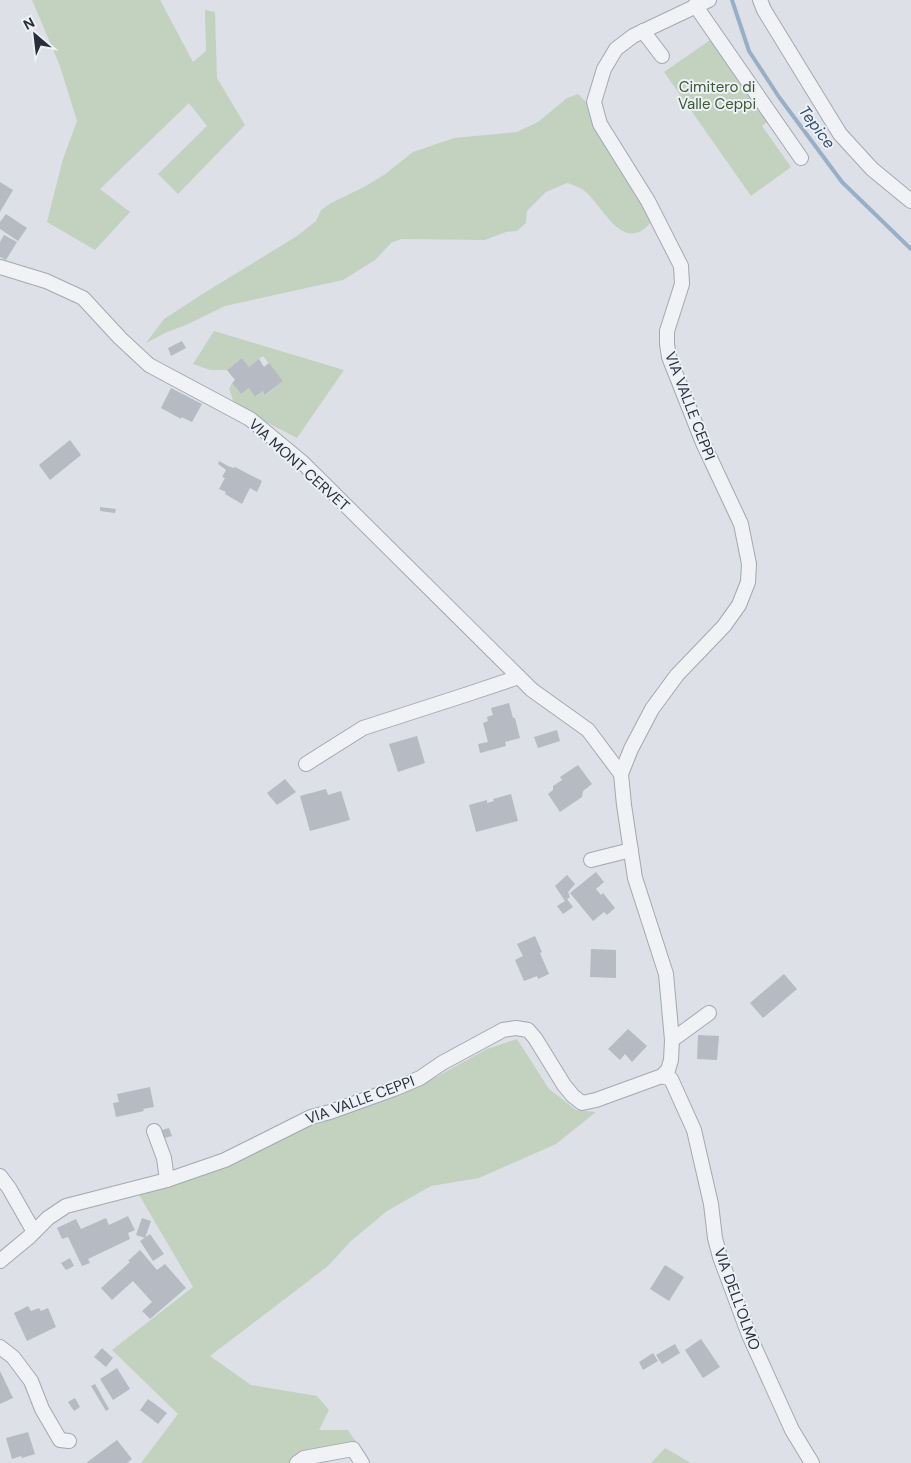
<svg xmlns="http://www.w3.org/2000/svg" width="911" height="1463" font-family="'DM Sans',sans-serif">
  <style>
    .green { fill: #c3d1bf }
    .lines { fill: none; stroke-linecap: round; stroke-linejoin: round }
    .stream { stroke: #98b0c7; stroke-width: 4 }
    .building { fill: #b5bac3 }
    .minor-casing { stroke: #a3a8b1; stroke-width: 16 }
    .minor { stroke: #f0f2f5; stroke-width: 14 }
    .labels { text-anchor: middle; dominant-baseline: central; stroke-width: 4; stroke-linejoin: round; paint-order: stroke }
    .park-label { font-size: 15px; fill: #3c5935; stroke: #edf0f5 }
    .street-label { font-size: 15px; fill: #272f3d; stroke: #edf0f5 }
    .water-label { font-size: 16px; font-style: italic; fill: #324f70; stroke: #edf0f5 }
  </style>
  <rect width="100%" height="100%" fill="#dde1e7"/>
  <g class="green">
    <polygon points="32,0 160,0 193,62 206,51 205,10 215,12 217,78 245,125 178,194 158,174 207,126 189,103 100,189 130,212 95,250 47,222 63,159 77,121 60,66"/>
    <polygon points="713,38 771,119 762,126 791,167 751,196 664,72"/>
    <path d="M578 94 586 102 589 113 652 221C624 255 606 211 587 193 582 188 574 185 567 183L546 192 527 211 526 223 517 231 506 232 485 240 401 239 391 243 375 260 343 280 225 306 186 325 167 332 146 343 164 319 204 293 297 236 316 221 321 210 331 203 364 187 384 175 413 152 454 138 517 132 538 122 567 98Z"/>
    <polygon points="214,331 344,370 297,438 235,406 229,389 232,383 241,394 249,388 256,397 263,391 266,395 283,381 263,356 249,367 242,358 227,370 210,370 193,364"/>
    <polygon points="517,1039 549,1089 576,1110 596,1112 556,1144 479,1178 431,1186 387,1211 351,1241 328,1266 210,1356 251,1385 317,1396 329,1410 319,1430 348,1430 358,1445 302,1455 290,1463 141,1463 178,1414 112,1350 193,1287 138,1193 312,1123 425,1083 487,1049"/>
    <polygon points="665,1448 691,1463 651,1463"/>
  </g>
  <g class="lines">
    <polyline class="stream" points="732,0 749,51 779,97 842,182 911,249"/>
  </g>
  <g class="building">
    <polygon points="0,182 13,190 0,212"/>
    <polygon points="6,214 27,228 18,241 0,229 0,222"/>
    <polygon points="4,235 17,242 6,260 0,257 0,242"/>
    <polygon points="182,341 186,348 171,356 168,348"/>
    <polygon points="242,358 249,367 259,359 264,367 269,363 283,381 265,395 263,391 255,397 249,388 241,394 232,383 235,380 227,370"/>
    <polygon points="171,388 202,404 192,422 181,417 181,419 161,408"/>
    <polygon points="70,440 81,455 50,480 39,465"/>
    <polygon points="219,461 228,466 233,468 235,467 262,481 257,492 250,488 242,504 225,494 226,492 219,489 225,478 222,477 226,470 218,464"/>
    <polygon points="100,507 116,509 115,513 100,511"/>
    <polygon points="509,703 513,718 515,718 520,738 505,742 506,746 480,753 478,744 488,742 483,723 488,721 487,717 493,715 491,708"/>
    <polygon points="557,730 560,741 538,748 534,737"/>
    <polygon points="417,736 425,763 398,772 389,744"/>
    <polygon points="578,765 592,784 583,791 582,797 560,812 548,794 553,790 553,786 562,780 560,777"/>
    <polygon points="285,779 296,792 277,805 267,793"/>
    <polygon points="326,789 328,795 341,791 350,820 310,831 300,796"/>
    <polygon points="511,794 518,821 476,832 469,805 487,800 487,803 494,801 493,799"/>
    <polygon points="596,872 604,882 596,889 601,895 603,893 615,908 607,915 604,912 593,921 570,893"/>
    <polygon points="567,875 575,884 568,892 570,897 567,899 573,907 563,914 557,906 565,901 555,886"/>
    <polygon points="535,936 542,952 540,953 549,974 538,979 537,976 524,981 515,960 523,956 517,944"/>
    <polygon points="591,949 616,950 616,978 590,977"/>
    <polygon points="784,974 797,989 763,1018 750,1003"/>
    <polygon points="628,1029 647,1046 632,1062 625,1054 620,1060 608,1049"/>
    <polygon points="698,1035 719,1036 717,1060 697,1059"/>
    <polygon points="150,1087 154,1107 143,1109 144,1111 116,1117 113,1103 119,1102 117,1094"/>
    <polygon points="169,1128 172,1136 161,1139 158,1131"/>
    <polygon points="128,1216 135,1230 128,1233 130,1239 88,1259 90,1263 82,1266 68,1237 62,1239 57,1228 76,1219 81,1229 106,1218 109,1225"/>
    <polygon points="142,1218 151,1221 145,1238 136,1235"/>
    <polygon points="150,1234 164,1254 153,1261 140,1241"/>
    <polygon points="140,1250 157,1270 165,1264 186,1288 150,1319 142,1311 152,1302 133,1281 112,1300 101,1288 130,1262 128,1261"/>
    <polygon points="70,1258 74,1266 66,1270 61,1263"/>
    <polygon points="665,1265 684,1277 669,1301 650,1289"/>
    <polygon points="28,1306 31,1311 39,1308 41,1311 48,1308 56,1327 27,1341 14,1313"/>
    <polygon points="701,1339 720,1367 703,1378 685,1350"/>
    <polygon points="675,1344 680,1353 662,1364 656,1355"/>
    <polygon points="102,1348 113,1358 106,1367 94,1357"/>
    <polygon points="653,1353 658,1361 643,1370 639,1362"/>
    <polygon points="117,1368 130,1389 113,1400 100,1379"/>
    <polygon points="0,1371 13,1398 0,1404"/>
    <polygon points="95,1384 109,1409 106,1411 91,1386"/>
    <polygon points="75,1398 80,1407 74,1411 68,1402"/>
    <polygon points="148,1399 167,1413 158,1424 140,1410"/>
    <polygon points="28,1432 35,1454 22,1458 21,1456 12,1459 6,1438"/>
    <polygon points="117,1440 132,1459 127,1463 86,1463"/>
  </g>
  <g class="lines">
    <g class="minor-casing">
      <g id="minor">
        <polyline points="760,0 764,10 840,134 872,169 911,201"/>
        <polyline points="695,5 801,158"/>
        <polyline points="643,31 662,56"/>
        <polyline points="0,267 46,281 83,298 120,338 149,365 250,419 303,463 532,690 588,730 621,774"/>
        <polyline points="306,764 363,728 465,695 519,677"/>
        <polyline points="591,860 631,850"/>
        <polyline points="672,1040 709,1013"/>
        <polyline points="662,1076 671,1079 694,1130 711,1204 715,1238 720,1257 749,1335 792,1430 812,1463"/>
        <polyline points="154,1131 164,1158 167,1180"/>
        <polyline points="0,1176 9,1188 34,1232"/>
        <polyline points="0,1261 29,1237 48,1218 66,1206 167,1180 225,1160 311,1117 330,1112 394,1089 420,1078 442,1063 503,1030 516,1028 528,1030 535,1038 564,1085 573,1096 582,1103 596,1100 662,1076 668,1070 671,1060 672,1040 666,974 635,878 624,805 621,774 631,749 652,709 677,675 724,626 739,605 748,582 749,564 741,524 703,443 669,357 667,344 667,331 682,284 681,266 648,201 600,124 594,102 604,69 616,49 633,36 709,0"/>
        <polyline points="0,1347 13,1357 31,1381 42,1409 60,1440 69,1441"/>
        <polyline points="297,1463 304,1458 353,1449 362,1463"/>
      </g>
    </g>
    <use href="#minor" class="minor"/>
  </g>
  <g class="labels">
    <g class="park-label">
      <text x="717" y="87">Cimitero di<tspan x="717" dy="17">Valle Ceppi</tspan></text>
    </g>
    <g class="street-label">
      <text transform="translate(690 406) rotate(69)">VIA VALLE CEPPI</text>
      <text transform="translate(299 465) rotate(42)">VIA MONT CERVET</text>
      <text transform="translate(360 1100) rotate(-20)">VIA VALLE CEPPI</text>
      <text transform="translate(737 1299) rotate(70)">VIA DELL'OLMO</text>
    </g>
    <g class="water-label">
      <text transform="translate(817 127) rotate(53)">Tepice</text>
    </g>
  </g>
  <g transform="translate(35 35) rotate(332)" stroke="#edf0f5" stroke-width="4" paint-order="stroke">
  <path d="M0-4L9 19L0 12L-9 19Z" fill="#272f3d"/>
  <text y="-8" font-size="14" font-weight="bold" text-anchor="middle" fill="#272f3d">N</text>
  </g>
</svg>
